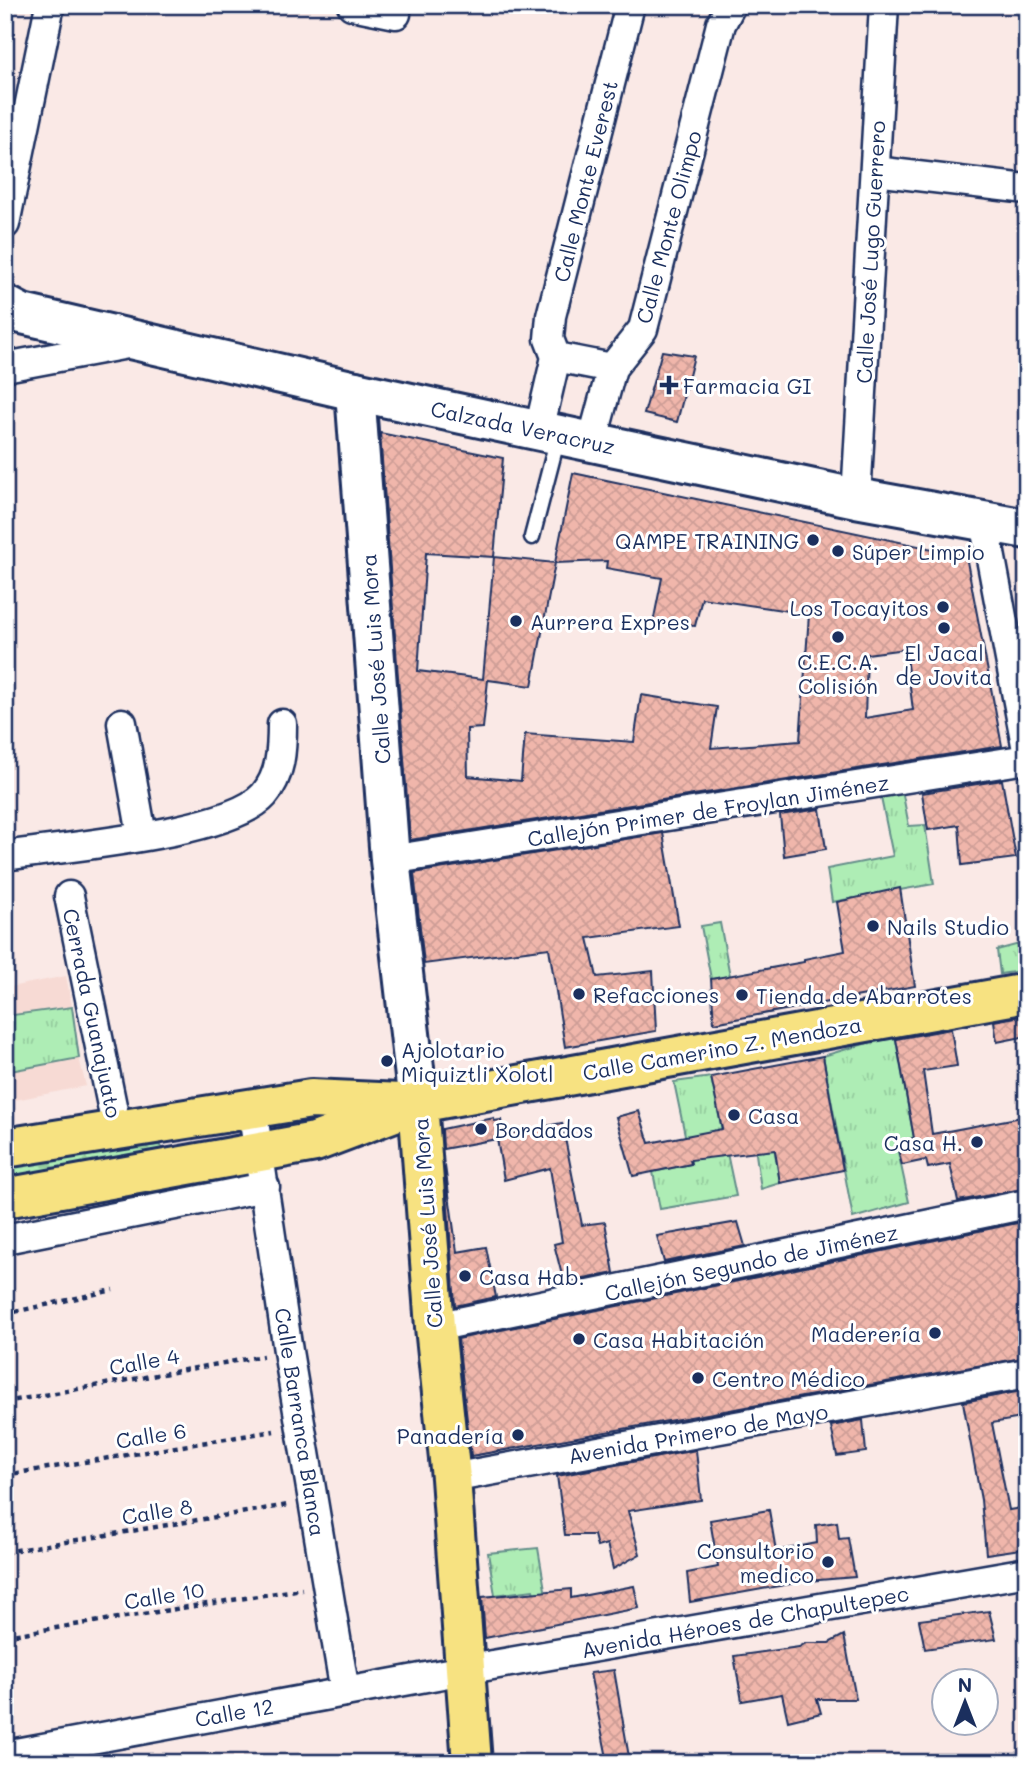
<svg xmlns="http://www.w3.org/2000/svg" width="1032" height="1768" font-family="Mali,sans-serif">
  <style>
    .built { fill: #f7dad4 }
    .grass { fill: url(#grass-tufts); stroke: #648e8a; stroke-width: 2 }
    .forest { fill: url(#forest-firs); stroke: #648e8a; stroke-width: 2 }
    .building { fill: url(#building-cross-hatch); stroke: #1b2f5e; stroke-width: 2; fill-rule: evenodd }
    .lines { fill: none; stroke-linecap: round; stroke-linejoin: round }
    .lane-casing { stroke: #1b2f5e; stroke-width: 19 }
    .street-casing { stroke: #1b2f5e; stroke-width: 33 }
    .secondary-casing { stroke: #1b2f5e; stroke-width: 44 }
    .primary-casing { stroke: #1b2f5e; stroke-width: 44 }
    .path { stroke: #1b2f5e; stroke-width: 4.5; stroke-dasharray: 5 5; stroke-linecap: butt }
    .lane { stroke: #fff; stroke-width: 14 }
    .street { stroke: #fff; stroke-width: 28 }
    .secondary { stroke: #fff; stroke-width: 38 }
    .primary { stroke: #f7e281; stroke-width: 38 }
    .poi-dot { fill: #1b2f5e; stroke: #fff; stroke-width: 2.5 }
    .labels { text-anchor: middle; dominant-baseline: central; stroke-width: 6; stroke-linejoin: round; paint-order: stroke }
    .street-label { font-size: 21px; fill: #1b2f5e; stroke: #fff }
    .poi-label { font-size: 21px; fill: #1b2f5e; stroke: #fff; text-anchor: start }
  </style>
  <defs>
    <pattern id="grass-tufts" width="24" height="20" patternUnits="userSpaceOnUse" patternTransform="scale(1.75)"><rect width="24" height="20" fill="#aeedb5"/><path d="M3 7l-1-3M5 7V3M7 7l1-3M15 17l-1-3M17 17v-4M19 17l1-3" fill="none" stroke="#95cc9e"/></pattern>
    <pattern id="forest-firs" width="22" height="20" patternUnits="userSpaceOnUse" patternTransform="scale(1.75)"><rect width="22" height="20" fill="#aeedb5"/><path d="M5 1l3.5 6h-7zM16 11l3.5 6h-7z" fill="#95cc9e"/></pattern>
    <pattern id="building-cross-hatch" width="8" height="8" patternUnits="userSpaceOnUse" patternTransform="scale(1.75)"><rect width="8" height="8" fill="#f0b6ab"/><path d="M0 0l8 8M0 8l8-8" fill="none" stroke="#cd9d96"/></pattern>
  </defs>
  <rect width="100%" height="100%" fill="#fae9e6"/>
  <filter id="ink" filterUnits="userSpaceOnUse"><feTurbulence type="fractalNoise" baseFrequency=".0143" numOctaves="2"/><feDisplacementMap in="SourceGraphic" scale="14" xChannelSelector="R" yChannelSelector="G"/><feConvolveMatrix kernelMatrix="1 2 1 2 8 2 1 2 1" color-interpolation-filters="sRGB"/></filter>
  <g filter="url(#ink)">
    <g class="built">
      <polygon points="66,976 72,1007 5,1016 5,988"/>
      <polygon points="79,1058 86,1086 5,1102 5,1072"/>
    </g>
    <g class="grass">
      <polygon points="902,790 909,826 925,825 934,884 832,902 827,869 893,856 880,793"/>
      <polygon points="720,923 730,976 711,979 701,926"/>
      <polygon points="1027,942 1027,970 1000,974 997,950"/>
      <polygon points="72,1007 79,1058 5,1072 5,1016"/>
      <polygon points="895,1035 914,1138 896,1142 909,1202 853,1218 823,1056"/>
      <polygon points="711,1077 736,1196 660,1209 653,1172 691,1164 674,1082"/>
      <polygon points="769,1116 780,1183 761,1189 751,1119"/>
      <polygon points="538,1548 551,1625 541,1625 533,1590 495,1595 488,1553"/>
    </g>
    <polygon class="forest" points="159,1145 164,1149 162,1155 5,1183 5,1165"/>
    <g class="building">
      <polygon points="662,351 694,356 677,422 644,414"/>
      <path d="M380 433 503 458 494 557 555 563 573 473 966 556 1002 746 410 840ZM426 553 494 557 483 679 418 671ZM607 561 606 568 662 578 653 623 695 626 702 598 809 614 800 741 711 748 717 707 641 695 634 742 525 734 521 781 468 776 467 729 483 728 488 680 532 686 555 563ZM905 649 913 710 865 718 867 654Z"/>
      <polygon points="1002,780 1016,858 962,865 959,825 928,830 922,793"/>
      <polygon points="820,809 826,849 784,856 780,815"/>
      <polygon points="663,833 679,926 588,938 597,977 653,971 656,1031 565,1047 549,948 424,964 414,873"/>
      <polygon points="900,888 915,986 714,1023 711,979 804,962 804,959 845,951 837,902"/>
      <polygon points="1027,1015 1027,1036 997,1042 994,1021"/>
      <polygon points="951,1029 957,1066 923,1071 932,1134 1027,1116 1027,1188 958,1201 950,1164 928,1168 926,1160 902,1165 896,1142 914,1138 896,1039"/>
      <polygon points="823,1056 843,1170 780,1183 775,1150 690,1160 691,1164 633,1176 616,1117 639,1111 649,1143 722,1129 711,1077"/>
      <polygon points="494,1118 494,1121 501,1120 503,1135 562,1123 582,1225 605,1222 614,1273 564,1283 554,1244 562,1242 550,1168 504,1180 497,1139 443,1149 442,1129"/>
      <polygon points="445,1166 457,1252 486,1247 496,1297 455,1306"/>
      <polygon points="1027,1221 1027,1357 471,1456 458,1339"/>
      <polygon points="738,1222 745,1246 664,1262 657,1236"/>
      <polygon points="1027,1390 1027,1417 992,1423 1009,1510 1027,1507 1027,1548 986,1554 981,1500 963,1402"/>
      <polygon points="863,1420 866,1452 837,1456 831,1426"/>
      <polygon points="696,1450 701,1500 628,1511 640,1554 613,1569 607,1544 597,1547 594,1535 565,1535 557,1476"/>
      <polygon points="769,1510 776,1551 817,1543 816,1525 837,1522 839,1539 848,1538 855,1577 807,1581 690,1602 687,1573 718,1567 710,1520"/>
      <polygon points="634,1586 639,1608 485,1638 482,1597 571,1589 571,1598"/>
      <polygon points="989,1611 996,1639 925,1649 919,1620"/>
      <polygon points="844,1635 856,1699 817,1699 821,1713 788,1721 782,1694 742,1701 734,1656 799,1647 806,1643 829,1643"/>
      <polygon points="614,1670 629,1757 607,1758 590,1673"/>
    </g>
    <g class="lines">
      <g class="lane-casing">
        <polyline id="lane" points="532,537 558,437"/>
      </g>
      <g class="street-casing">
        <g id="street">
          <polyline points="352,5 396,14"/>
          <polyline points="875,171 1027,189"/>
          <polyline points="5,224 50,5"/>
          <polyline points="556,357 612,368"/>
          <polyline points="5,367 133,343"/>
          <polyline points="539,430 556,357 549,339 551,316 630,5"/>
          <polyline points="592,442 612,368 643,329 721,24 731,5"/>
          <polyline points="856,498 884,5"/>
          <polyline points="984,521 1027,750"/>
          <polyline points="122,723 142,835"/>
          <path d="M5 856C60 847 230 834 264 795 281 775 282 750 282 724"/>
          <polyline points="390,860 1027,759"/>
          <polyline points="69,896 117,1130"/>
          <polyline points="252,1108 288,1351 345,1692"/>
          <polyline points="5,1239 265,1187"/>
          <polyline points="435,1327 1027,1204"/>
          <polyline points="451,1478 1027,1373"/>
          <polyline points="5,1755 464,1670 1027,1572"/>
        </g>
      </g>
      <g class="secondary-casing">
        <g id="secondary">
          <polyline points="5,305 22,314 355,391 592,442 856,498 1027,529"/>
          <polyline points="355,391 390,860 418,1103"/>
        </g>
      </g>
      <g class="primary-casing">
        <g id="primary">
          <polyline points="418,1103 435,1327 451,1478 472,1763"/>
          <polyline points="5,1148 311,1099 401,1103"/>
          <polyline points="5,1198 315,1142 418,1103 1027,993"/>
        </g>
      </g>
      <g class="path">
        <polyline points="5,1314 113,1290"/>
        <polyline points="5,1402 263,1356"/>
        <polyline points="5,1475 274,1431"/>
        <polyline points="5,1552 288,1505"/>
        <polyline points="5,1636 302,1589"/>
      </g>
      <use href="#lane" class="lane"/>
      <use href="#street" class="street"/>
      <use href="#secondary" class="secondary"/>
      <use href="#primary" class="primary"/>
    </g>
  </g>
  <g class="poi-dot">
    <path d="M665.5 374.5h7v7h7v7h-7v7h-7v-7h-7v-7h7z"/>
    <circle cx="813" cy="540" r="7"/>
    <circle cx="838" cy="551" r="7"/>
    <circle cx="943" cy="607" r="7"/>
    <circle cx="516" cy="621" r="7"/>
    <circle cx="944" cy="628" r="7"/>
    <circle cx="838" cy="637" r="7"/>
    <circle cx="873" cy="926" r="7"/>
    <circle cx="579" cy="994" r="7"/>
    <circle cx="742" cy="995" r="7"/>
    <circle cx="387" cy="1061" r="7"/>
    <circle cx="734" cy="1115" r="7"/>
    <circle cx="481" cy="1129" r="7"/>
    <circle cx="977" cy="1142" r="7"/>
    <circle cx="465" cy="1276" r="7"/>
    <circle cx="935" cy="1333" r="7"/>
    <circle cx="579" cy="1339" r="7"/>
    <circle cx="698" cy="1378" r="7"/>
    <circle cx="518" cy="1435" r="7"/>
    <circle cx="828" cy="1562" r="7"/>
  </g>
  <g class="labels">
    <g class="street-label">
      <text transform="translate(585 181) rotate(-76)">Calle Monte Everest</text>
      <text transform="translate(668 227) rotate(-75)">Calle Monte Olimpo</text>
      <text transform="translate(870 252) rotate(-87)">Calle José Lugo Guerrero</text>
      <text transform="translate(523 427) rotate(12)">Calzada Veracruz</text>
      <text transform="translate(375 659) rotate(-94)">Calle José Luis Mora</text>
      <text transform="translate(708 810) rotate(-9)">Callejón Primer de Froylan Jiménez</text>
      <text transform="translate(93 1013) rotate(78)">Cerrada Guanajuato</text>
      <text transform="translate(722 1048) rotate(-10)">Calle Camerino Z. Mendoza</text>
      <text transform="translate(427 1223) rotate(-94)">Calle José Luis Mora</text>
      <text transform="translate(751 1262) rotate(-12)">Callejón Segundo de Jiménez</text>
      <text transform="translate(144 1361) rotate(-10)">Calle 4</text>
      <text transform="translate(301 1422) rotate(81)">Calle Barranca Blanca</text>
      <text transform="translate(698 1433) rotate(-10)">Avenida Primero de Mayo</text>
      <text transform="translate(151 1435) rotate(-9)">Calle 6</text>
      <text transform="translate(157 1511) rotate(-9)">Calle 8</text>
      <text transform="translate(164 1595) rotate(-9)">Calle 10</text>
      <text transform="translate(745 1621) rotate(-10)">Avenida Héroes de Chapultepec</text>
      <text transform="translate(234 1712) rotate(-10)">Calle 12</text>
    </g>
    <g class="poi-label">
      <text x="683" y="385">Farmacia GI</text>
      <text x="799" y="540" text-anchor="end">QAMPE TRAINING</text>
      <text x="852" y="551">Súper Limpio</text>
      <text x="929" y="607" text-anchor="end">Los Tocayitos</text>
      <text x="530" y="621">Aurrera Expres</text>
      <text x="944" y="652" text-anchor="middle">El Jacal<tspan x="944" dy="24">de Jovita</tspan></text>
      <text x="838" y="661" text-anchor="middle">C.E.C.A.<tspan x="838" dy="24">Colisión</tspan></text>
      <text x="887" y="926">Nails Studio</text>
      <text x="593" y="994">Refacciones</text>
      <text x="756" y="995">Tienda de Abarrotes</text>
      <text x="401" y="1049">Ajolotario<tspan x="401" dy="24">Miquiztli Xolotl</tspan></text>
      <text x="748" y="1115">Casa</text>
      <text x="495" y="1129">Bordados</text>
      <text x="963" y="1142" text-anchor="end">Casa H.</text>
      <text x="479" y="1276">Casa Hab.</text>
      <text x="921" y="1333" text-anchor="end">Maderería</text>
      <text x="593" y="1339">Casa Habitación</text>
      <text x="712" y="1378">Centro Médico</text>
      <text x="504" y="1435" text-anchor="end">Panadería</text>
      <text x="814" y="1550" text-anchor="end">Consultorio<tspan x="814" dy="24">medico</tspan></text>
    </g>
  </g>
  <rect width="1032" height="1768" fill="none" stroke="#fff" stroke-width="28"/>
  <rect x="14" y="14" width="1004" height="1740" fill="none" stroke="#1b2f5e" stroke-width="2.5" filter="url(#ink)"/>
  <g transform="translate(965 1702)"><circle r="33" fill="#ffffff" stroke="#a4acbf" stroke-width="2"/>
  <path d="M0-5L12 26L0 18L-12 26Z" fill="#1b2f5e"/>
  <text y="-10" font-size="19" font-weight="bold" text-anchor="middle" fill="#1b2f5e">N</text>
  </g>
</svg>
